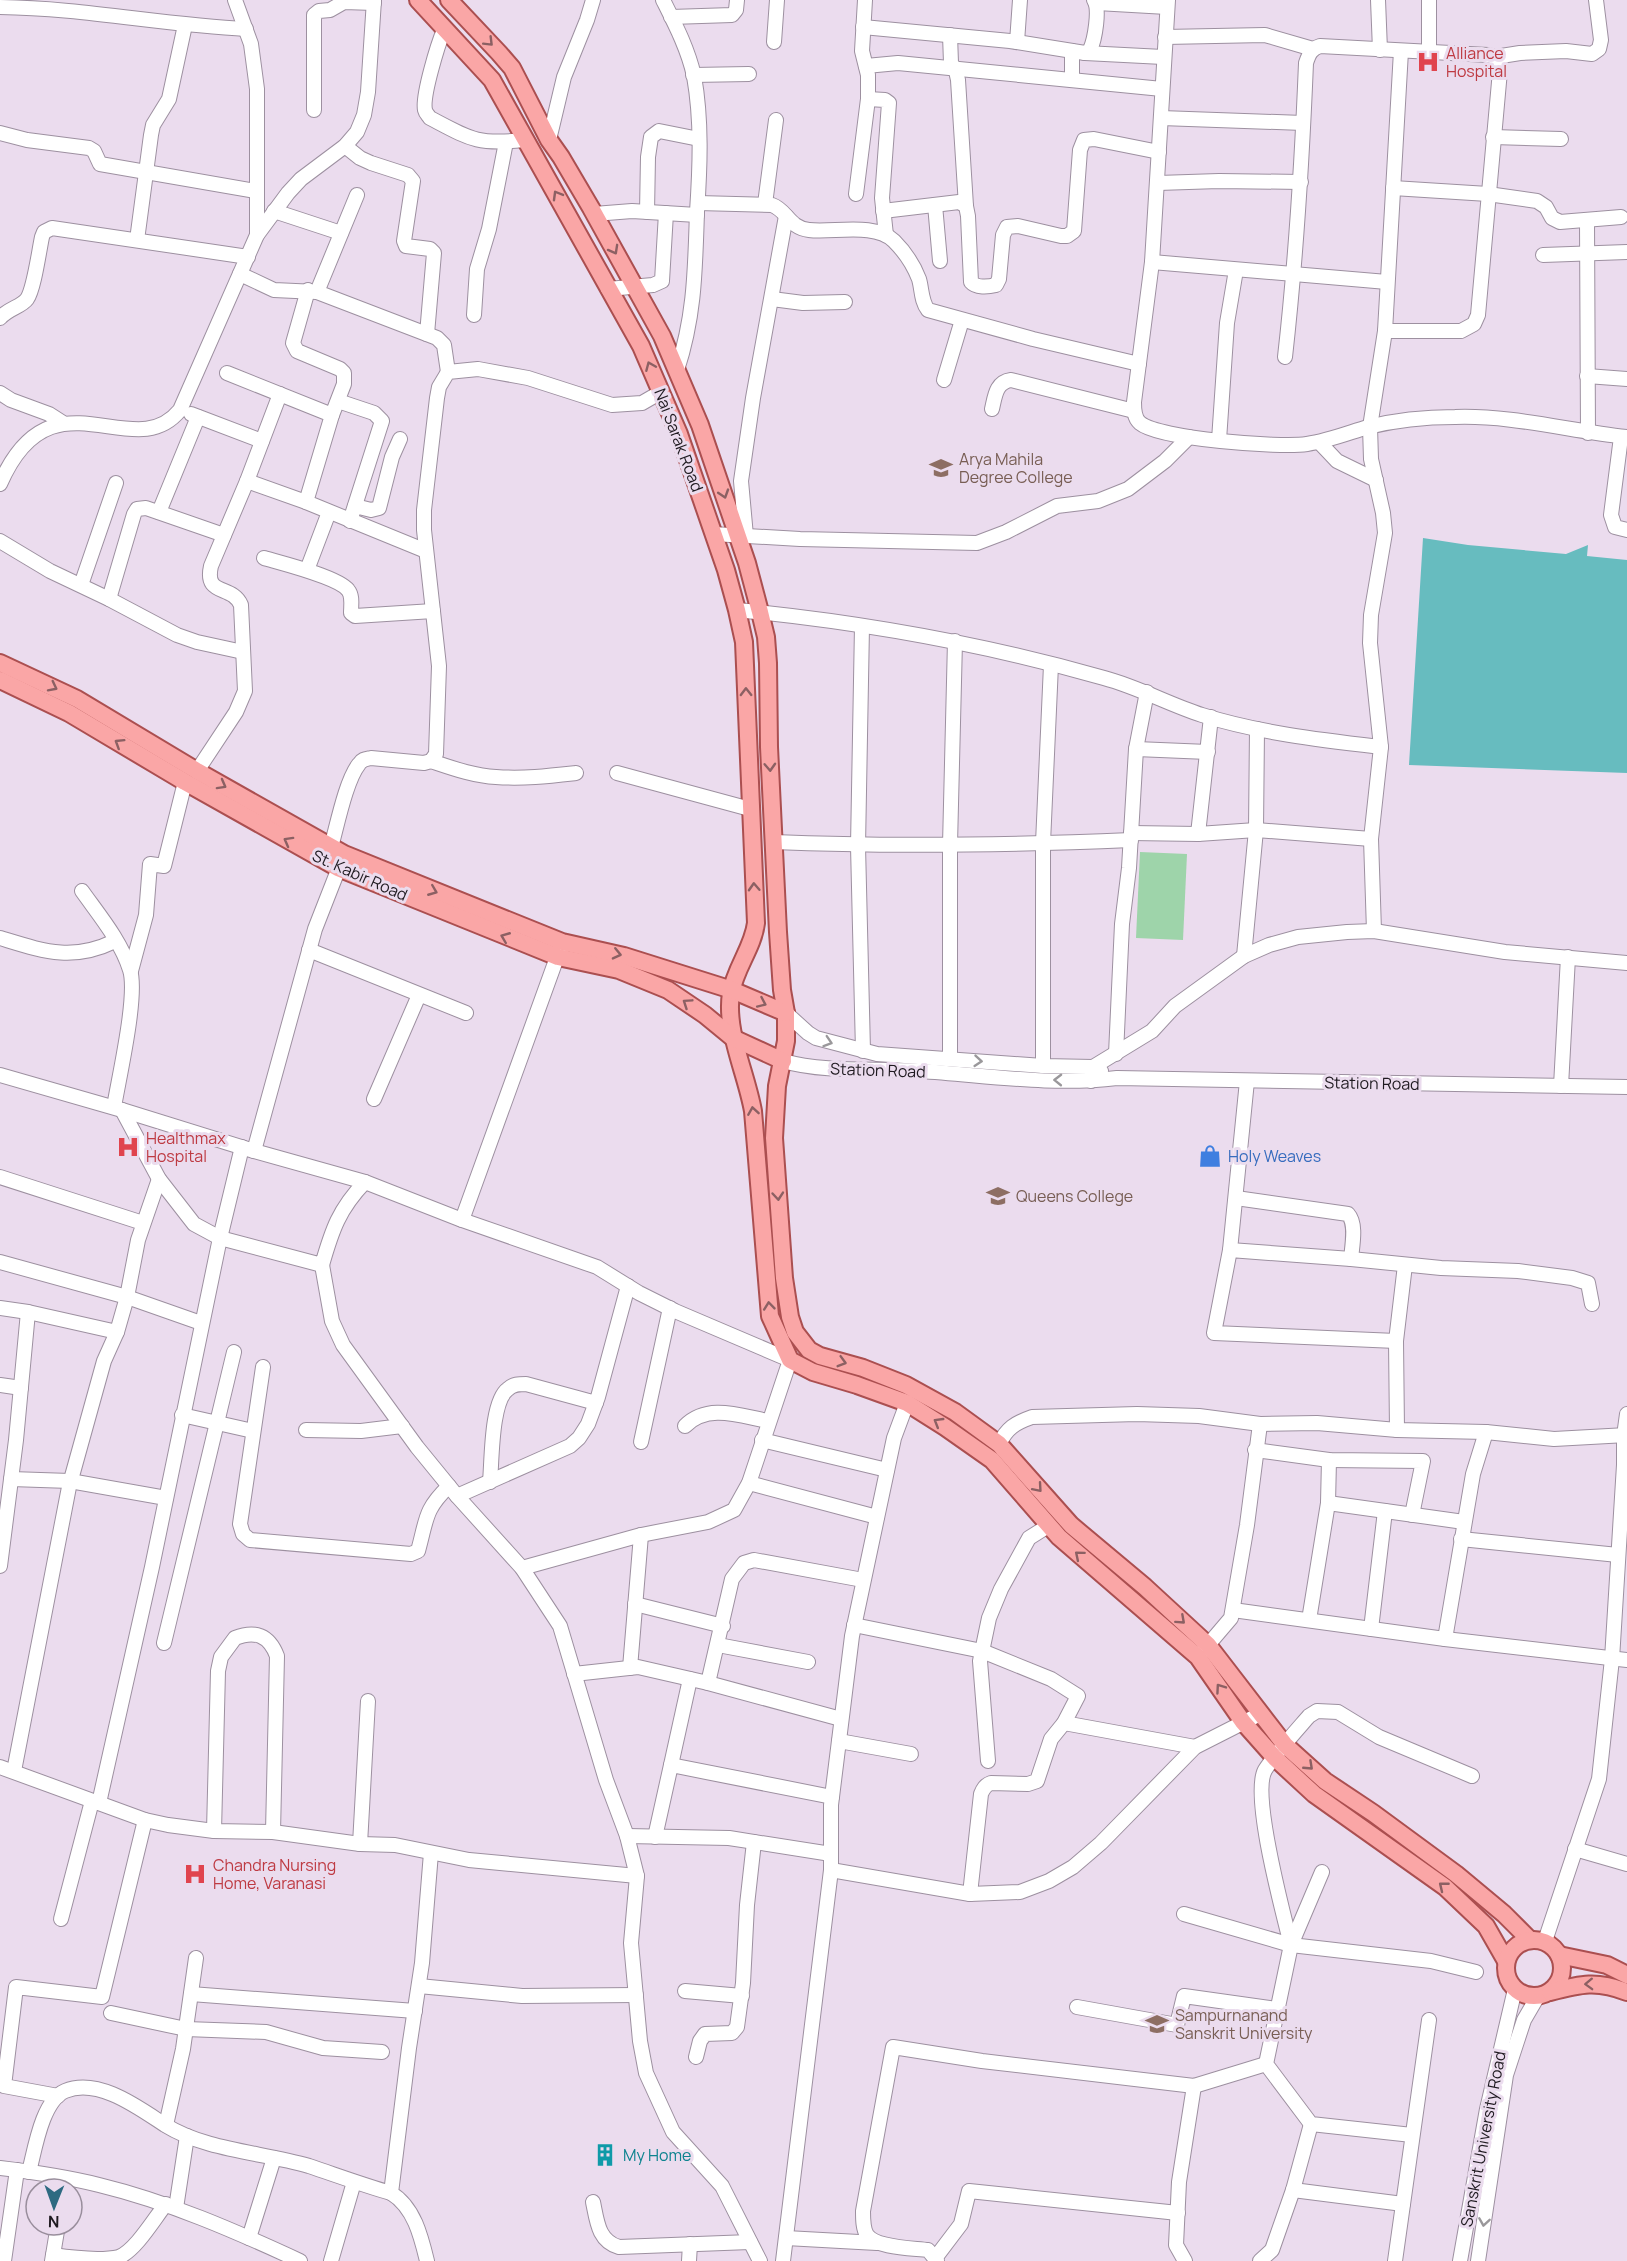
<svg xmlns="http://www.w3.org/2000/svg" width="1627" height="2261" font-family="Manrope,sans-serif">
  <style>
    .green { fill: #9ed4aa }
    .water { fill: #67bcbf }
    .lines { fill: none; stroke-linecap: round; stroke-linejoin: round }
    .minor-casing { stroke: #9d90a0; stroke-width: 16 }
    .major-casing { stroke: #ab4f50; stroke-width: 20 }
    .minor { stroke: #fff; stroke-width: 14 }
    .major { stroke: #faa6a6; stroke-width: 16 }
    .oneway { stroke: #8c6063 }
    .oneway2 { stroke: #9a989b }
    .labels { text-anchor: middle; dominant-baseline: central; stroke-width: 6; stroke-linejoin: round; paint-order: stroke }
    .health-label { font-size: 16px; fill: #be3a42; stroke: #ebdcee; text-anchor: start }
    .street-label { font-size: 16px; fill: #1f1a20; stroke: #ebdcee }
    .education-label { font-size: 16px; fill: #785e54; stroke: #ebdcee; text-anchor: start }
    .shop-label { font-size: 16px; fill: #366cbe; stroke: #ebdcee; text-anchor: start }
    .culture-label { font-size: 16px; fill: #0d838f; stroke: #ebdcee; text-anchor: start }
  </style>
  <rect width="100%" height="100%" fill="#ebdcee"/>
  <polygon class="green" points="1140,852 1187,854 1183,940 1136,938"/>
  <polygon class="water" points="1423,538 1468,545 1566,554 1588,545 1587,556 1627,560 1627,773 1409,765"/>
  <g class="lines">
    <g class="minor-casing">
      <g id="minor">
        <polyline points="235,0 251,44 257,89 257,235"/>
        <path d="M663 0C675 24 688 49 694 76 702 121 700 167 697 212 695 269 695 315 677 370"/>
        <path d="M1168 0 1152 262 1134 402C1134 410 1134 418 1140 423 1159 439 1280 448 1307 444 1328 441 1348 433 1368 427 1396 420 1426 417 1455 417 1512 415 1570 431 1627 437"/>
        <polyline points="1378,0 1380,50"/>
        <polyline points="1097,3 1167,7"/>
        <path d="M0 7C83 8 163 25 246 29"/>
        <polyline points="671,17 732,15 736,10 737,0"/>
        <path d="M863 27 1010 41 1085 53 1090 50C1095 39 1100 9 1094 0"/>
        <path d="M444 30C438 44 422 96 425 110 426 114 428 115 430 118 470 139 477 145 524 140"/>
        <polyline points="950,35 951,63 956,71 958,80 966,206"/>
        <polyline points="1165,37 1265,35 1313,49"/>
        <polyline points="774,42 777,0"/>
        <polyline points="1017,42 1020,0"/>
        <polyline points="1072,51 1072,80"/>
        <polyline points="1429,52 1429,0"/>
        <polyline points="1085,53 1163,57"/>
        <polyline points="1495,57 1520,53 1566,51 1592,54 1599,49 1601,40 1596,0"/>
        <polyline points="866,66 898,63 1162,89"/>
        <polyline points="693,75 749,74"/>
        <polyline points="868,99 885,100 889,103 882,198 886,235"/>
        <polyline points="314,110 314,15 319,11 330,10 344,2 374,3"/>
        <polyline points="1161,118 1303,123"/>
        <polyline points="0,133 27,140 89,148 94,151 100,164 256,191"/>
        <polyline points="1493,137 1561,139"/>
        <polyline points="549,140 564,77 587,20 593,0"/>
        <polyline points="345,146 360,158 371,163 408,175 413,181 404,241 406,246 430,249 434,253 427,334"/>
        <polyline points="1158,183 1219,181 1301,182"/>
        <polyline points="1393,188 1488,194 1537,201 1546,207 1552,218 1560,222 1621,217"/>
        <polyline points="856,194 868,99 868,75 862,51 865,0"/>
        <path d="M698 203 772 205C787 210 789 228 809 230 833 233 875 222 894 241 904 251 914 266 919 279 922 289 921 301 928 310L1033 339 1139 364"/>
        <polyline points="765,204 776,120"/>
        <polyline points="935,205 940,261"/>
        <polyline points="274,211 341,233"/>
        <path d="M883 211 959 202 966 206 968 216 971 282C976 288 988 287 996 285L999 279 1003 235 1007 227 1018 226 1061 236H1067L1074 231 1080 150 1084 140 1094 139 1159 152"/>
        <polyline points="647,212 648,157 651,137 659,131 699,139"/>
        <polyline points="594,214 632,211 697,215"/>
        <polyline points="1587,220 1588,433"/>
        <polyline points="137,240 151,135 153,125 169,99 185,25"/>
        <polyline points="1543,255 1627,252"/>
        <polyline points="1152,262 1387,282"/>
        <polyline points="240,274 274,290 317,292 437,338 444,345 448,372"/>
        <polyline points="608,289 653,285 662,281 666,213"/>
        <polyline points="308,290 293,343 297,351 340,369 344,373 344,384 332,415"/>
        <polyline points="317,292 357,195"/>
        <polyline points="772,299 803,303 845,302"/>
        <polyline points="474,315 477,269 489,229 506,142"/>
        <path d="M0 318C9 308 21 307 27 299 34 289 39 251 42 237L44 232 52 228 248 257"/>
        <path d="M1285 357C1296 259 1302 162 1306 63 1309 54 1311 49 1320 46L1488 55 1495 57 1500 71 1478 315 1474 324 1461 331H1385"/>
        <polyline points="227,373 332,415 306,502 426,551"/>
        <polyline points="1587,376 1627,379"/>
        <polyline points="944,380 962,320"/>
        <polyline points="0,393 11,400 49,414 63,423"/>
        <polyline points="280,394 247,481 306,502"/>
        <polyline points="338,401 374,413 382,421 350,521"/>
        <path d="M992 409C995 396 996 382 1011 380L1134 411"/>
        <polyline points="191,414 262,441"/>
        <polyline points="1621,437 1611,515 1615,527 1627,530"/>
        <polyline points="1219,440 1227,323 1236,270"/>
        <polyline points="1319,442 1337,461 1376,480"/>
        <path d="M0 484C52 365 133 468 180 410L257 235 288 193 301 179 345 146 357 132 364 115 368 92 374 0"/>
        <polyline points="355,506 371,510 379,508 392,457 400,439"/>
        <polyline points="159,512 198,417"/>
        <polyline points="713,534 800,539 977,543 1006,532 1057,506 1098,501 1128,489 1165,461 1189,437"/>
        <polyline points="746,536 741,481 753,398 786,216"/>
        <polyline points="0,541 50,571 109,599 177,635 197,642 243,652"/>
        <path d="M264 558C281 563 338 577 348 590 353 596 351 606 351 613L355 616 433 611"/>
        <polyline points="307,570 329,512"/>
        <polyline points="81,585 116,483"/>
        <polyline points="109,599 134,514 137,509 146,508 224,535"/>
        <path d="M737 610C861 622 984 644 1104 678 1138 687 1168 704 1202 715 1259 733 1321 740 1381 747"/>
        <polyline points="862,626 858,846 863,1051"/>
        <polyline points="1136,749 1208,752"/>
        <path d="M431 761C452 768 474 776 496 777 523 779 549 776 576 773"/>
        <path d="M197 771 236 712 245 691 241 605C232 584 204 597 211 566L247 481"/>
        <polyline points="617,773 750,809"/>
        <polyline points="1131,833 1198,834 1256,830 1371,839"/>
        <polyline points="1198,834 1211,717"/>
        <path d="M774 842C893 847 1012 845 1131 840"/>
        <path d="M331 847C337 826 346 780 359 764 362 759 366 759 371 758L424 763 431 761 436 754 439 666 424 530V510L437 398 439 387 448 372 478 369 528 378 612 405 642 403 661 392"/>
        <path d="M82 891C99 915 121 941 130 970 138 995 119 1077 114 1107"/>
        <polyline points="1374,931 1371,839 1381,747 1370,643 1371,615 1385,533 1383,513 1371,459 1370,427 1385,331 1401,51"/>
        <path d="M0 938C43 951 72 962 115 941"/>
        <polyline points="309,950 466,1013"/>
        <polyline points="1244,956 1256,830 1257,729"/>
        <polyline points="131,971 146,915 150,864 164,866 185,782"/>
        <polyline points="786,1013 808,1033 816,1038 877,1054 1043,1066 1093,1067 1101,1071"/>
        <polyline points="1116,1054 1122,924 1129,868 1136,749 1147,692"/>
        <polyline points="950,1058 950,845 955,641"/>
        <path d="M783 1061C826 1073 874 1068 920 1071 985 1075 1051 1086 1117 1078L1627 1087"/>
        <polyline points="1043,1066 1043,843 1051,665"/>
        <polyline points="0,1075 122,1110 254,1151 365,1182 462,1220 597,1267 639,1293 675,1311 790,1360 749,1483 734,1510 708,1522 641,1535 522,1568"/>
        <polyline points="1091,1081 1093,1067 1152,1031 1175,1006 1244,956 1269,945 1298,937 1347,932 1374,931 1505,952 1627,963"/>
        <polyline points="1561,1086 1568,957"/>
        <polyline points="374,1099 419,995"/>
        <path d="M122 1110 159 1179 194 1224 220 1238 322 1265C332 1230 339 1209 365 1182"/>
        <polyline points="254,1151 315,929 342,860"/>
        <polyline points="0,1177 143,1223"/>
        <path d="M1236 1198 1348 1214C1357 1224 1352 1246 1351 1259"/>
        <polyline points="462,1220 560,949"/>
        <polyline points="1230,1250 1247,1081"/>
        <polyline points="0,1262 127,1297 201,1323"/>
        <polyline points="322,1265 332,1321 343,1345 417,1447 457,1496 522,1568 560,1626 606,1780 627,1836 637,1876 631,1943 640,2041 646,2073 673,2132 722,2186 760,2261"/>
        <polyline points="0,1308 28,1312"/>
        <polyline points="1396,1341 1214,1333 1230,1250 1351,1259 1441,1268 1518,1271 1572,1278 1588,1283 1592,1304"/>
        <path d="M263 1367 240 1524 243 1534 250 1540 411 1554 418 1551C427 1519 424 1510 449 1486"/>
        <polyline points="0,1385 21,1388"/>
        <polyline points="182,1415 253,1431"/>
        <path d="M685 1426C708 1403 740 1416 768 1421"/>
        <polyline points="306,1430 361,1431 402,1426"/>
        <polyline points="1397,1430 1396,1341 1405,1265"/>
        <polyline points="762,1440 887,1470"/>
        <polyline points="641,1442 670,1308"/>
        <path d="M999 1444C1007 1428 1015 1423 1032 1417L1137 1414 1199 1416 1260 1424 1317 1423 1397 1430 1486 1432 1554 1439 1627 1435"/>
        <polyline points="1255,1450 1329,1460 1423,1461 1412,1515"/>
        <polyline points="11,1479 70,1481 166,1498"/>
        <path d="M490 1482C492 1460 491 1401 508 1389 513 1384 519 1384 526 1384L596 1403"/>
        <polyline points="749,1483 877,1517"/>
        <polyline points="457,1496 570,1446 579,1438 588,1424 598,1397 628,1286"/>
        <polyline points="1328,1503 1464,1522"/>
        <polyline points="1461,1539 1618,1555"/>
        <polyline points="0,1566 16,1440 28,1312 117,1332"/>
        <polyline points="635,1604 723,1626"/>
        <polyline points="1233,1610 1445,1639 1627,1660"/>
        <polyline points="1309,1620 1328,1503 1329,1460"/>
        <path d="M854 1625 982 1651 1051 1679 1078 1696 1064 1723 1051 1739 1037 1781 1028 1784 991 1783C985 1785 983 1789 981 1794L970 1894"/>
        <polyline points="1371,1629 1385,1511"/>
        <polyline points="1445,1639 1473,1474 1486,1432"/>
        <polyline points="164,1643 234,1352"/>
        <polyline points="718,1645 808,1662"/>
        <polyline points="1202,1652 1231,1618 1247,1525 1260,1424"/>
        <polyline points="630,1668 641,1535"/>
        <polyline points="574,1674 638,1667 708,1683 841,1719"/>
        <polyline points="708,1683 732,1579 744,1563 754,1560 863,1580"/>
        <polyline points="1064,1723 1195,1747"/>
        <polyline points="839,1741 911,1754"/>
        <polyline points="988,1761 980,1661 989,1618 1001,1589 1029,1538 1048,1526"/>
        <polyline points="671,1765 690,1679"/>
        <polyline points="0,1767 145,1820 168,1825 214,1831 273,1832 360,1844 395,1845 469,1860 637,1876"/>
        <polyline points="14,1771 69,1487 104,1361 117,1332 127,1297 138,1240 159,1179"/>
        <polyline points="99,1803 152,1567 220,1238 242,1147"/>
        <path d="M214 1831 218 1671 221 1657 235 1638C255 1630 269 1635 277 1656L273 1832"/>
        <polyline points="627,1836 729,1838 831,1854"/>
        <polyline points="655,1837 671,1765 832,1797"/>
        <polyline points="360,1844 368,1701"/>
        <polyline points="1575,1849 1627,1864"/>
        <polyline points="831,1870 831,1805 852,1636 894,1438 907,1403"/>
        <polyline points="1322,1872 1291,1945 1266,2064 1311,2124 1412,2135"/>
        <polyline points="1184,1914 1291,1945 1431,1961 1476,1972"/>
        <polyline points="61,1919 92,1801"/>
        <polyline points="1545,1941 1599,1779 1612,1659 1624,1465 1624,1436 1627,1414"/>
        <path d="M1291 1945C1283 1912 1251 1795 1265 1770 1275 1754 1296 1731 1309 1716L1317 1711 1338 1712 1379 1737 1472 1776"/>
        <polyline points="419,1986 522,1996 636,1995"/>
        <polyline points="685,1991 742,1996"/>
        <polyline points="191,1994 415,2011"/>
        <polyline points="1077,2007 1177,2025 1184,1996 1276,2009"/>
        <polyline points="111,2013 186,2029 266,2032 323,2048 382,2052"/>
        <polyline points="696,2057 700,2041 705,2034 732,2033 737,2027 743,1983 747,1905 754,1842"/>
        <polyline points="58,2096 4,2086 16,1987 102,1997 145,1820"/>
        <polyline points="166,2125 183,2049 196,1958"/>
        <path d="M0 2168C33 2172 67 2177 99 2185 169 2202 235 2231 300 2261"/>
        <path d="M29 2172C35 2149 42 2101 65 2091 98 2077 139 2108 165 2125 207 2151 262 2152 309 2166 336 2175 363 2185 391 2193"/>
        <polyline points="1293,2190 1403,2204"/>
        <path d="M593 2202C597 2221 598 2241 619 2247L750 2242"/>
        <polyline points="176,2208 187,2136"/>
        <polyline points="249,2238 274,2158"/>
        <polyline points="786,2238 877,2243"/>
        <path d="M53 2255C73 2258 100 2261 119 2257 136 2250 154 2219 166 2204"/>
        <polyline points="936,2257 961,2224 969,2191 1178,2213"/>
        <polyline points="4,2261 17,2170"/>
        <polyline points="52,2261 58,2225"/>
        <polyline points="331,2261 354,2182"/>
        <path d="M427 2261C421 2236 414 2207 391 2193L409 2048 422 1963 431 1853"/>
        <polyline points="689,2261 690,2244"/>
        <polyline points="783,2261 831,1870 970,1894 1020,1892 1049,1881 1073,1867 1101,1843 1195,1747 1260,1714"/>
        <path d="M937 2261 928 2250C913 2248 876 2248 867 2235 863 2229 863 2219 863 2211L893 2047 982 2061 1194 2086 1266 2064"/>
        <polyline points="1185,2261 1176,2245 1179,2182 1194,2086"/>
        <polyline points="1260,2261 1272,2250 1293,2190 1311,2124"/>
        <polyline points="1395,2261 1429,2020"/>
        <polyline points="1460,2261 1487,2109 1515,1989"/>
        <polyline points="1478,2261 1506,2075 1524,2020 1538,1996"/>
      </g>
    </g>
    <g class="major-casing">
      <g id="major">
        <path d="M418 0 492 80 641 346 679 434 726 570 737 610 744 642 756 923C753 948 735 968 731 993 725 1031 746 1072 753 1111L770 1316 790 1360 813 1372 857 1385 907 1403 945 1427 992 1460 1059 1537 1198 1657 1243 1722 1275 1758 1314 1794 1445 1887 1486 1926 1506 1961"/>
        <polyline points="449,0 499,53 512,68 549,140 561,157 591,208 662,336 700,425 747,563 760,612 766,637 768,663 769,747 778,932 782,990 786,1013 786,1041 777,1086 774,1138 784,1278 790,1317 795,1332 809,1350 820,1356 863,1368 906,1385 955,1412 999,1444 1071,1525 1145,1587 1208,1645 1285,1745 1325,1781 1373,1813 1456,1874 1504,1914 1530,1940"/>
        <polyline points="0,663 77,699 197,771 344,854 562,942 624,956 732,990 786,1013"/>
        <polyline points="0,680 69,713 185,782 338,868 558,957 619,970 668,990 705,1015 733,1038 783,1061"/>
        <circle cx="1534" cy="1968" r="28"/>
        <polyline points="1559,1955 1607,1965 1627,1975"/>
        <path d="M1550 1992C1581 1984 1597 1980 1627 1992"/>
      </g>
    </g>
    <use href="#minor" class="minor"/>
    <use href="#major" class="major"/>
  </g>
  <defs><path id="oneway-chevron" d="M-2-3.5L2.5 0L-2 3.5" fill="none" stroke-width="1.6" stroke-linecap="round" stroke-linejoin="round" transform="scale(1.5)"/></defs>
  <g class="oneway">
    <use href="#oneway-chevron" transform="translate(489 42) rotate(45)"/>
    <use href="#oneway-chevron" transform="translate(557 195) rotate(-120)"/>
    <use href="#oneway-chevron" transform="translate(614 250) rotate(61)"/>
    <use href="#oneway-chevron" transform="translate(650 366) rotate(-113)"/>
    <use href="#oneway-chevron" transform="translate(724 494) rotate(72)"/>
    <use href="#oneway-chevron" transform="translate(53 687) rotate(27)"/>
    <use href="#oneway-chevron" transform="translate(746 692) rotate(-91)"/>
    <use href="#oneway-chevron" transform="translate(119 743) rotate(-148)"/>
    <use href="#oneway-chevron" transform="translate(770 767) rotate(87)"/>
    <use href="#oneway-chevron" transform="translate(222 785) rotate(29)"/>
    <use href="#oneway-chevron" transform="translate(288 841) rotate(-151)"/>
    <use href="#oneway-chevron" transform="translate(754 887) rotate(-93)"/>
    <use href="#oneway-chevron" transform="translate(433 891) rotate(22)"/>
    <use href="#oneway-chevron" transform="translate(505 937) rotate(-158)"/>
    <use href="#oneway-chevron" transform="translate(617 954) rotate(13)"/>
    <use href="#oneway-chevron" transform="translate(687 1003) rotate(-146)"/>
    <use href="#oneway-chevron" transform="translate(762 1003) rotate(24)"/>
    <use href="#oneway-chevron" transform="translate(753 1111) rotate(-99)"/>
    <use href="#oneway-chevron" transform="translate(778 1196) rotate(85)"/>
    <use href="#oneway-chevron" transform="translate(769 1306) rotate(-96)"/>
    <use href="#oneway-chevron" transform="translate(842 1362) rotate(16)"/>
    <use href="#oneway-chevron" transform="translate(938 1422) rotate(-149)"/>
    <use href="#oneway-chevron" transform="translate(1038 1488) rotate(49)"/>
    <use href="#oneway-chevron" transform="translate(1079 1555) rotate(-140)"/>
    <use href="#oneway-chevron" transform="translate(1181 1620) rotate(42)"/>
    <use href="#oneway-chevron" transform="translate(1220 1688) rotate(-125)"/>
    <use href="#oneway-chevron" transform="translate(1309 1766) rotate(43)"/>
    <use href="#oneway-chevron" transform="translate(1443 1886) rotate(-141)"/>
    <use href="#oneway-chevron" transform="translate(1589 1984) rotate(178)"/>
  </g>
  <g class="oneway2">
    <use href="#oneway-chevron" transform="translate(828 1042) rotate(18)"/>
    <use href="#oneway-chevron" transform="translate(978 1061) rotate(5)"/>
    <use href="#oneway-chevron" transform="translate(1058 1080) rotate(-179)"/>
    <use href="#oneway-chevron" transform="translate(1484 2222) rotate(99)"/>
  </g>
  <defs>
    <g id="hospital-bare" transform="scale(1.8)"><path d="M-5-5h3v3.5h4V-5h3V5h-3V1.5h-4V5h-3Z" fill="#e0444e" stroke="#ebdcee" stroke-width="2.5" paint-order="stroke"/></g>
    <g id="university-bare" transform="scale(1.8)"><path d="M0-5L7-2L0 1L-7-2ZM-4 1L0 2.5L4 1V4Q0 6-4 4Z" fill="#8d6e63" stroke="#ebdcee" stroke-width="2.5" paint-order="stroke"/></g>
    <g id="shop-bare" transform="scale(1.8)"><path d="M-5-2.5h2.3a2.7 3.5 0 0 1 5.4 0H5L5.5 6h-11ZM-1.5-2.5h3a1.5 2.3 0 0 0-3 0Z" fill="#3f7fe0" stroke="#ebdcee" stroke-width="2.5" paint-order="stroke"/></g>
    <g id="school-bare" transform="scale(1.8)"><path d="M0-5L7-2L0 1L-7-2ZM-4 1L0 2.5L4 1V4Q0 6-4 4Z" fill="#8d6e63" stroke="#ebdcee" stroke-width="2.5" paint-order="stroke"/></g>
    <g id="building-bare" transform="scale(1.8)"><path d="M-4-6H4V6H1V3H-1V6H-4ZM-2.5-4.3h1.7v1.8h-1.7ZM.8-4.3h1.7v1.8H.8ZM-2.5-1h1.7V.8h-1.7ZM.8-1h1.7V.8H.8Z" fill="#0f9aa8" stroke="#ebdcee" stroke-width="2.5" paint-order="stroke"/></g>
  </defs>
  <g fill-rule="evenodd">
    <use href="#hospital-bare" x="1428" y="62"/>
    <use href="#university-bare" x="941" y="468"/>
    <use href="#hospital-bare" x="128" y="1147"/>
    <use href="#shop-bare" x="1210" y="1156"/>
    <use href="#school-bare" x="998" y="1196"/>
    <use href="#hospital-bare" x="195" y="1874"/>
    <use href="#university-bare" x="1157" y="2024"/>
    <use href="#building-bare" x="605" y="2155"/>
  </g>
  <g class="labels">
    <g class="health-label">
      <text x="1446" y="53">Alliance<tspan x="1446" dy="18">Hospital</tspan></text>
      <text x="146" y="1138">Healthmax<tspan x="146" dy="18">Hospital</tspan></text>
      <text x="213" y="1865">Chandra Nursing<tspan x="213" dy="18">Home, Varanasi</tspan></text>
    </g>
    <g class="street-label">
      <text transform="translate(679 440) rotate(69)">Nai Sarak Road</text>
      <text transform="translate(360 875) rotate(24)">St. Kabir Road</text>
      <text transform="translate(878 1070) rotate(2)">Station Road</text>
      <text transform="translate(1372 1083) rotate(1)">Station Road</text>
      <text transform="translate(1483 2139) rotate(-79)">Sanskrit University Road</text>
    </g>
    <g class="education-label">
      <text x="959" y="459">Arya Mahila<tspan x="959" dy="18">Degree College</tspan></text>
      <text x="1016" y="1196">Queens College</text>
      <text x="1175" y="2015">Sampurnanand<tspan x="1175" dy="18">Sanskrit University</tspan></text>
    </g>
    <g class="shop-label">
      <text x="1228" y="1156">Holy Weaves</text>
    </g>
    <g class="culture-label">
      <text x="623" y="2155">My Home</text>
    </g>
  </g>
  <g transform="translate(54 2207) rotate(181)"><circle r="28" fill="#ebdcee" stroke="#998e9c" stroke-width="1.5"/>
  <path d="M0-4.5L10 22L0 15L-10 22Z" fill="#2d6a81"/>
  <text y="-9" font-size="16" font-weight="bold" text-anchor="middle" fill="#1f1a20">N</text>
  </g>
</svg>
